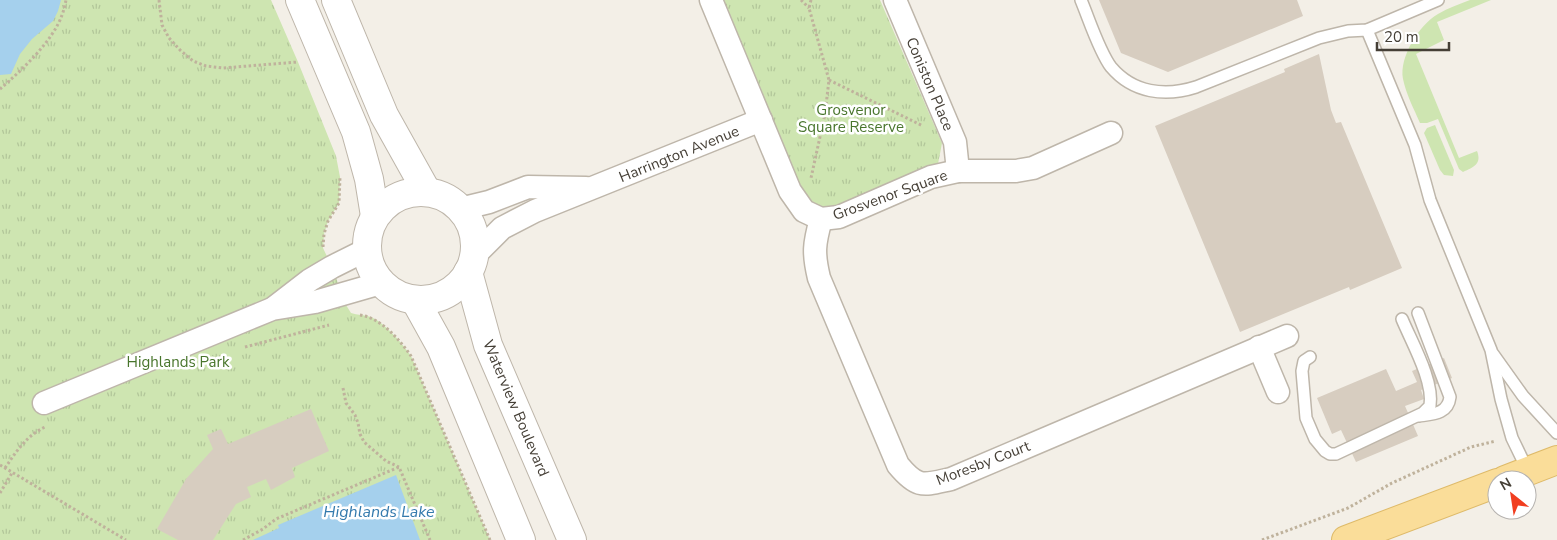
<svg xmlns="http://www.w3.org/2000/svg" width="1557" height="540" font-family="'Nunito Sans',sans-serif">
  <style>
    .grass { fill: url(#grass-tufts) }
    .garden { fill: #cee5b1 }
    .water { fill: #a5d0ed }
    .building { fill: #d7cdc0 }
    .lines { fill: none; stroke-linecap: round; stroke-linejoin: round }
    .service-casing { stroke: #beb6aa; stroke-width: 14 }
    .minor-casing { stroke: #beb6aa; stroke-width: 25 }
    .tertiary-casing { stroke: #beb6aa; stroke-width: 30 }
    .primary-casing { stroke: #deba69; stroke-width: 30 }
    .path { stroke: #bfb29c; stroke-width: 3; stroke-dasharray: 2.5 2.5; stroke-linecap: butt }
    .service { stroke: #fff; stroke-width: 11 }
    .minor { stroke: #fff; stroke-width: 22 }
    .tertiary { stroke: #fff; stroke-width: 28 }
    .primary { stroke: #fadd99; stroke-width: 28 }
    .labels { text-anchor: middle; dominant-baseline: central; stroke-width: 5; stroke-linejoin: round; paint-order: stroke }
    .street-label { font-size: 15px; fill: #453f36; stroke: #fff }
    .park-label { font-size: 15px; fill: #48752c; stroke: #fff }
    .water-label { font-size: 16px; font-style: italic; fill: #347aad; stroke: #fff }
  </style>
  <defs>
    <pattern id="grass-tufts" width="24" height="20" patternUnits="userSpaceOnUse" patternTransform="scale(1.25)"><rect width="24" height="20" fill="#cee5b1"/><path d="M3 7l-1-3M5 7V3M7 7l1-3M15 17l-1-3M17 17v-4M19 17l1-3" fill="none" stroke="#b2c699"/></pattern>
  </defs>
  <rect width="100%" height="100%" fill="#f3efe7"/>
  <g class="grass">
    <path d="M0 0H271L298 62 336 156 340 177 339 203 328 221 324 234 323 248 332 267 346 305 351 313C357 315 365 315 371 317 386 324 401 342 411 356L490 540H0Z"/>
    <polygon points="721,0 880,0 942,143 938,164 824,211 804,196"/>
  </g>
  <g class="garden">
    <path d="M1470 0H1491L1437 22 1444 40 1416 54 1459 158 1477 151C1482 164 1474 167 1463 172L1459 169 1438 119 1427 123H1420C1414 109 1406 94 1403 79 1399 57 1419 25 1438 14 1448 8 1460 4 1470 0Z"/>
    <polygon points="1435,125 1454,170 1453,176 1444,175 1440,170 1424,133 1427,128"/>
  </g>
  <g class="water">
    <polygon points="0,0 61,0 58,11 53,21 32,39 20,54 11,74 0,75"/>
    <polygon points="396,475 420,540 253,540 279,528 278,525"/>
  </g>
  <g class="building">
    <polygon points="1099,0 1297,0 1303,16 1168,72 1121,53"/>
    <polygon points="1319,54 1331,110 1336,123 1341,122 1402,268 1350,290 1349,287 1240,332 1155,126 1285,72 1284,69"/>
    <polygon points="1444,358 1452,378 1421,390 1424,399 1405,406 1418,436 1356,462 1341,430 1332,434 1317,398 1386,369 1396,391 1417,382 1412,371"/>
    <polygon points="311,409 329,451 292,468 295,477 271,490 266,479 247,487 251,497 236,504 213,540 178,540 157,529 186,479 213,449 207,435 221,429 228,444"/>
  </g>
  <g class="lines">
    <g class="service-casing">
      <g id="service">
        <path d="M1081 0C1089 19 1099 51 1111 67 1133 93 1165 97 1196 87L1319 38 1348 31 1367 30 1438 0"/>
        <polyline points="1367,30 1415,145 1430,200 1491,350 1501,399 1512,438 1528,471"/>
        <path d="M1418 313 1450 397C1448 414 1433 414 1419 416"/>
        <polyline points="1493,354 1523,396 1557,433"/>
        <path d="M1310 357 1304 361 1302 371 1306 418 1315 439 1325 451 1330 454H1336L1423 413 1430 406C1434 381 1412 343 1402 319"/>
      </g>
    </g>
    <g class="minor-casing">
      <g id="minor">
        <polyline points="711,0 790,191 804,211 821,219 839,217 931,177 958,171 1016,171 1033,168 1111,133"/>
        <polyline points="895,0 955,142 958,171"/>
        <polyline points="460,209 489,202 528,187 586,188"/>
        <path d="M821 219C814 244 813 253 819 278L898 465C918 489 923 485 951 479L1287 336"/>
        <polyline points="474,256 502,228 535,211 761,120"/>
        <polyline points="275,307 310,280 332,267 366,250"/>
        <polyline points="1259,347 1278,392"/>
        <polyline points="44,403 272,309 315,302 381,283"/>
      </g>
    </g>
    <g class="tertiary-casing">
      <g id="tertiary">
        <polyline points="300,0 356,132 369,179 375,216"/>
        <polyline points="336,0 384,115 427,192"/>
        <circle cx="421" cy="246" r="54"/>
        <polyline points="468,272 488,345 572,540"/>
        <polyline points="415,300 441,347 521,540"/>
      </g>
    </g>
    <g class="primary-casing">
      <g id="primary">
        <polyline points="1505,480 1557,460"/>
        <polyline points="1346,540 1497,483"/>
      </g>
    </g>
    <g class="path">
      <polyline points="159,0 162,25 169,38 180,50 193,61 206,66 223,68 298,62"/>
      <polyline points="801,0 809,8"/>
      <polyline points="811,0 809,8 829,80 825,114 811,178"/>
      <polyline points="829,80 923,126"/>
      <path d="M0 89C21 71 53 41 62 15 64 10 65 5 66 0"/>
      <polyline points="323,247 324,234 328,221 339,203 340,177"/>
      <path d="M360 315C381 318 399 339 411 356L490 540"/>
      <polyline points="245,347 329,325"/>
      <polyline points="343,388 346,403 355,415 358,423 360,434 364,442 386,461 399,467"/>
      <polyline points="0,465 126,540"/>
      <path d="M5 468C16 452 26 436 45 427"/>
      <polyline points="0,493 12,473"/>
      <polyline points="243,540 263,529 276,519 399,467 430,540"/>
      <polyline points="1262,540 1348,508 1392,483 1471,447 1496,441"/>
    </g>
    <use href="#service" class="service"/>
    <use href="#minor" class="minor"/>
    <use href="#tertiary" class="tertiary"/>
    <use href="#primary" class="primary"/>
  </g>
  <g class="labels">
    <g class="street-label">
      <text transform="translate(930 84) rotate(67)">Coniston Place</text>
      <text transform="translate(679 154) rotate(-22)">Harrington Avenue</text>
      <text transform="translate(890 195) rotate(-20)">Grosvenor Square</text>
      <text transform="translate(516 408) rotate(67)">Waterview Boulevard</text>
      <text transform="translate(983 463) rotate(-21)">Moresby Court</text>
    </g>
    <g class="park-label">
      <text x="851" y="110">Grosvenor<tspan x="851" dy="17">Square Reserve</tspan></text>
      <text x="178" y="362">Highlands Park</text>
    </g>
    <g class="water-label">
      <text x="379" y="512">Highlands Lake</text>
    </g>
  </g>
  <g transform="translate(1512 495) rotate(330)"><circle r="24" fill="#ffffff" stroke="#b5b2af"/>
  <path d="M0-4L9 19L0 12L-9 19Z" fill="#f13e20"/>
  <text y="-8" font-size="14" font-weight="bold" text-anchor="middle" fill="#453f36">N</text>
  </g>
  <path d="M1377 42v8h72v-8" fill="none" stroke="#453f36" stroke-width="2.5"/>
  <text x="1384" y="42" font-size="15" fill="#453f36" stroke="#ffffff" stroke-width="4" paint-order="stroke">20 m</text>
</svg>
